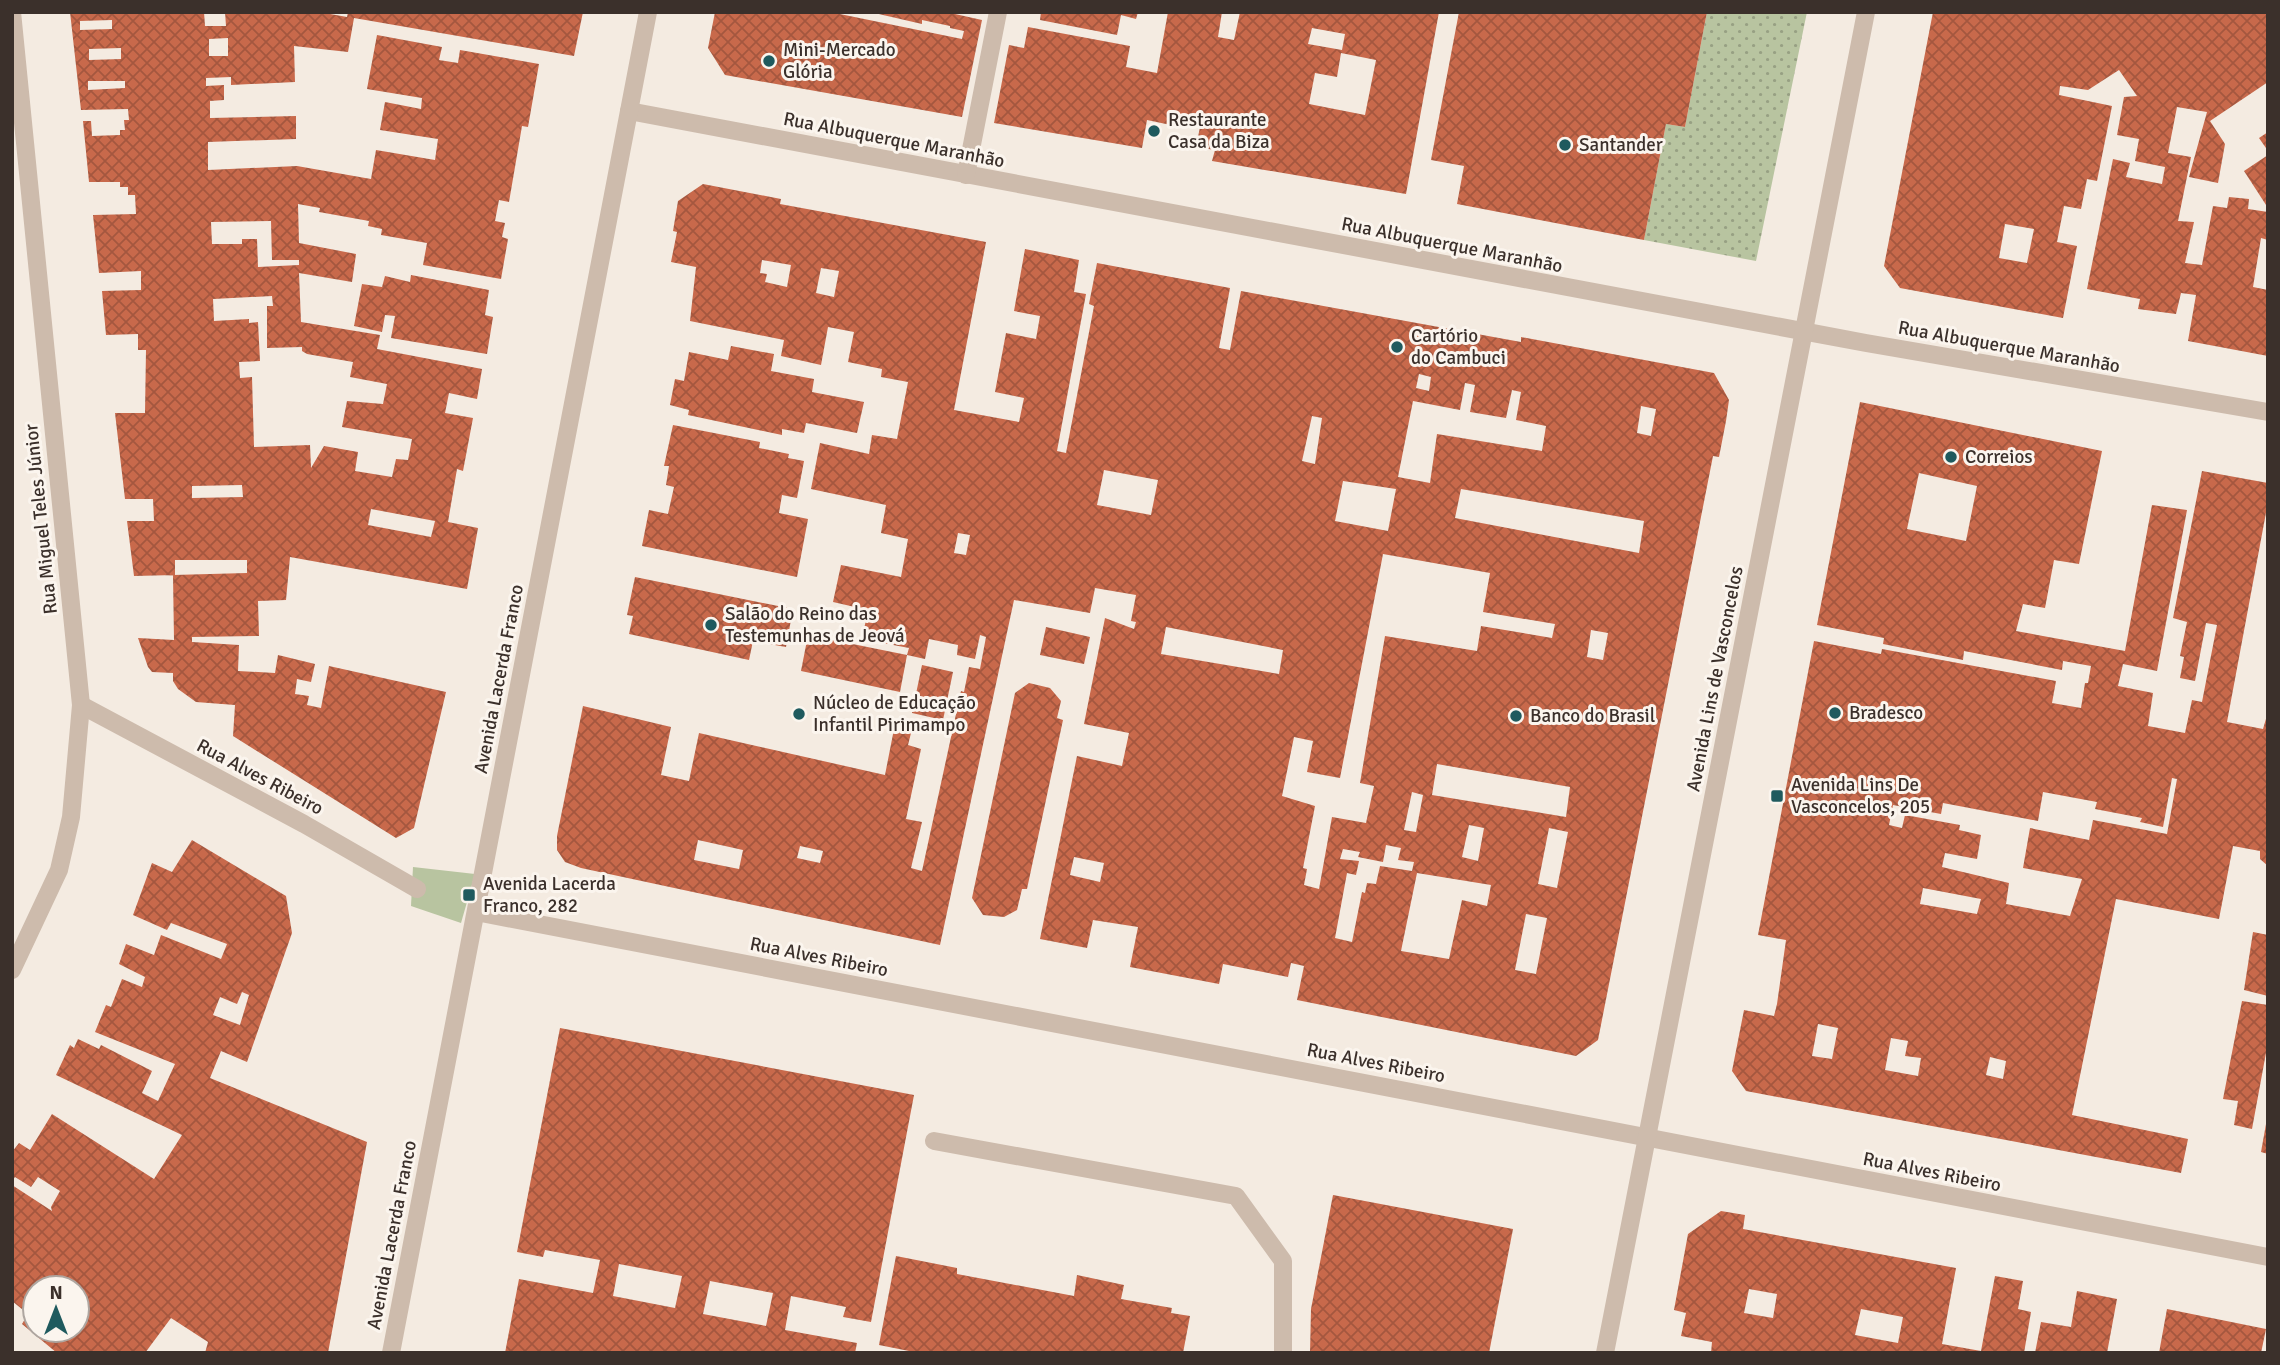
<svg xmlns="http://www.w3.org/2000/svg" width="2280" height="1365" font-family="Signika,sans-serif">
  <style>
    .grass { fill: url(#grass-dots) }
    .park { fill: #b8c4a0 }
    .building { fill: url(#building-cross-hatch); fill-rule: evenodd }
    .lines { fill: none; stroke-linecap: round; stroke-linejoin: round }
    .minor { stroke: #cdbbac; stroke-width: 18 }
    .poi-dot { fill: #1f5a5e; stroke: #fbf5ee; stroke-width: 2.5 }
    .labels { text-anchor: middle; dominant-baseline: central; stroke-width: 6; stroke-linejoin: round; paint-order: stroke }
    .poi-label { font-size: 19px; fill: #3b302b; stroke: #fbf5ee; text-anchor: start }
    .street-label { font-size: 19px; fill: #3b302b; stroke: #fbf5ee }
  </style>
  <defs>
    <pattern id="grass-dots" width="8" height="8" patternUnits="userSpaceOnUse" patternTransform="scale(1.75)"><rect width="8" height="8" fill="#b8c4a0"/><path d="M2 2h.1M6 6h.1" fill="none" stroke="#97a083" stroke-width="1.8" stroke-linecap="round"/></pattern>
    <pattern id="building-cross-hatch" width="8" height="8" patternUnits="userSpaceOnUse" patternTransform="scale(1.75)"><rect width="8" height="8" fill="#c8694b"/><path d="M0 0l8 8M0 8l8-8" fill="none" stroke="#a4573f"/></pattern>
  </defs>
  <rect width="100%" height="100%" fill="#f4ebe1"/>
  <polygon class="grass" points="1707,12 1807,12 1756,261 1644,240 1666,124 1685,127"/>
  <polygon class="park" points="413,867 475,874 461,923 411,906"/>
  <g class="building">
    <path d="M70 12H204L205 26H226L225 12H319L347 17 348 12H583L574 56 354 18 348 52 294 46 295 82 231 85V77L206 78V86L224 85V100L210 101V118L296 116V139L208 142V170L297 166 371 179 376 150 435 160 438 139 380 130 385 102 421 109 422 98 367 89 377 35 442 47 439 60 458 63 460 50 539 64 528 127 522 126 509 202 499 200 495 221 505 223 502 237 508 239 501 279 423 265 427 243 381 235 382 229 368 226 369 221 319 212 320 208 298 204 299 243 356 254 352 282 299 273 301 322 380 335 377 349 482 369 477 399 449 393 445 413 473 418 463 471 457 469 448 522 478 528 467 589 290 557 286 600 258 601 259 636 192 637V642L239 645 238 671 275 673 278 655 315 664 311 682 297 679 295 694 309 696 307 705 321 708 329 666 446 692 414 828 396 838 233 736 235 705 196 702 178 689 173 681V673L152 672 148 667 138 638 174 640 173 575 247 573V560H175V575L134 576 127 521H154L153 499H125L115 413H145L146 350H138V334L106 335 102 291 141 290V271L99 273 93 215 136 214 135 195H128V187H120V182H89L83 121H91L92 136 120 135V130H125L124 120H129L128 109 81 110ZM112 20V29L80 30V21ZM228 38V56H209V39ZM121 48V59L89 60V49ZM88 81H125V88L88 90ZM271 221 272 260H299V265L258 267 257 239H242V244H212L211 222ZM272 296 273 306H267V348L302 347V351L307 354 353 362 350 377 387 384 383 404 347 401 342 427 412 439 408 460 396 459 392 477 355 471 358 452 324 446 311 468 310 445 254 447 252 377 240 378 239 362 260 361 258 322 249 323V319L214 321 213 299ZM242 485 243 497 192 498V486ZM371 509 435 521 431 537 368 525Z"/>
    <polygon points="715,12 830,12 962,39 964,31 950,28 950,26 922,20 922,24 870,12 946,12 982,20 962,117 725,75 708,48"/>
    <polygon points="1041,12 1138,12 1136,19 1121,15 1117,35 1040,20"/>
    <path d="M1168 12H1222L1218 37 1234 40 1240 12H1439L1406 194 1212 161 1215 150 1196 147 1202 117 1187 115 1185 128 1147 120 1142 148 994 123 1009 45 1024 48 1028 27 1130 46 1126 67 1157 73ZM1312 28 1345 34 1342 50 1308 44ZM1341 53 1376 60 1365 115 1309 104 1315 73 1337 77Z"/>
    <polygon points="1459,12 1707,12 1685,127 1666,124 1644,240 1457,204 1464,166 1431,160"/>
    <path d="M1933 12H2268V82L2210 121 2225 144 2218 183 2189 177 2207 112 2177 107 2168 153 2191 157 2178 221 2194 222 2185 263 2202 265 2213 206 2227 208 2229 197 2249 199 2248 209 2268 212V240L2261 238 2253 287 2268 290V356L2188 341 2196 295 2181 293 2176 314 2138 309 2140 299 2087 289 2113 159 2130 163 2126 177 2162 184 2165 167 2135 161 2139 139 2117 135 2124 97 2137 96 2119 70 2088 90 2060 86 2059 95 2112 106 2097 181 2087 179 2081 209 2064 206 2057 242 2077 246 2063 318 1900 288 1884 266ZM2005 224 2034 229 2027 263 1999 258Z"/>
    <polygon points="2268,132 2268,151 2259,138"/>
    <polygon points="2268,155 2268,208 2244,171"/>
    <path d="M703 184 781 199 780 204 986 242 954 410 1019 422 1024 398 995 392 1006 333 1036 339 1040 316 1014 311 1025 249 1079 260 1074 292 1086 294 1057 451 1066 453 1094 306 1089 304 1097 263 1230 288 1219 348 1230 350 1241 291 1521 342V337L1714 373 1729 400 1726 421 1719 457 1713 456 1598 1040 1576 1056 1297 1000 1304 966 1291 963 1288 977 1223 964 1219 984 1130 967 1138 927 1093 920 1087 948 1040 939 1077 756 1122 766 1129 733 1084 724 1105 618 1134 629 1136 622 1131 621 1136 595 1095 588 1090 613 1014 600 940 945 581 868 565 862 557 850V836L583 706 671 727 661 775 689 781 699 733 885 775 894 729 911 733 908 745 921 749 906 819 922 822 911 868 922 871 961 691 964 692 969 667 980 669 986 637 980 635 975 659 957 655 958 645 929 639 925 659 907 655 909 648 862 639 868 610 833 602 841 565 901 577 908 539 881 533 886 505 811 489 820 443 869 454 872 435 897 439 908 382 881 377 882 369 848 362 854 332 828 327 821 365 781 356 784 340 690 321 696 267 671 262 677 232 673 231 678 201ZM762 260 791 265 787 287 765 282 767 274 760 273ZM821 268 839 271 834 297 816 293ZM1419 374 1431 377 1429 391 1416 388ZM1465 383 1475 385 1470 412 1506 418 1512 390 1521 392 1516 420 1546 426 1542 451 1437 434 1430 483 1398 477 1413 401 1460 410ZM1641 406 1656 409 1651 436 1637 433ZM1312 416 1322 418 1315 464 1302 461ZM1104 470 1158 480 1151 515 1097 505ZM1343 481 1396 489 1388 531 1335 521ZM1461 489 1644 521 1639 553 1455 518ZM958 533 970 535 966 555 954 553ZM1383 554 1490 573 1483 612 1555 624 1552 638 1481 626 1477 651 1385 636 1360 783 1374 786 1366 823 1332 817 1319 889 1304 885 1307 869 1303 868 1315 806 1282 796 1294 737 1313 741 1307 772 1340 778ZM1166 627 1283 650 1279 674 1161 654ZM1591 630 1608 633 1603 660 1587 657ZM1437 764 1570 787 1566 817 1432 795ZM1412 792 1423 795 1416 832 1404 830ZM1469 825 1484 828 1478 861 1462 857ZM1549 828 1568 832 1557 888 1538 884ZM698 840 743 850 739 869 694 860ZM1386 845 1401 848 1398 860 1414 862 1412 871 1380 866 1376 884 1367 883 1365 893 1362 892 1352 942 1335 938 1347 873 1356 875 1359 861 1340 859 1343 849 1360 852 1358 857 1383 862ZM800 846 823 851 820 863 797 858ZM1074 857 1104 863 1100 882 1070 875ZM1417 873 1491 885 1487 906 1462 900 1449 959 1401 951ZM1526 914 1547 918 1536 974 1515 970Z"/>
    <polygon points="411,275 489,290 485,315 493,317 487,354 391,338 395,316 385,315 382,332 354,326 362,284 382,287 385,276 410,282"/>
    <polygon points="731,346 774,354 771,371 814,379 812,392 864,402 857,433 806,423 804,433 782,429 782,435 688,415 689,410 670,405 675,379 684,381 689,352 728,360"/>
    <path d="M1860 402 2102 451 2079 564 2054 560 2045 608 2023 604 2016 631 2125 651 2152 505 2187 510 2157 671 2123 664 2118 686 2153 693 2148 726 2185 733 2192 700 2202 702 2217 625 2206 623 2195 681 2180 678 2184 657 2180 656 2187 622 2173 618 2202 471 2268 483V502L2227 722 2263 729 2268 712V866L2260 859V851L2233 846 2219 919 2116 899 2072 1115 2188 1139 2181 1173 1746 1091 1732 1071 1744 1010 1774 1016 1777 1004 1786 940 1758 935 1814 641 1881 654 1882 649 2056 681 2052 703 2081 708 2085 683H2088L2091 666 2063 661 2062 670 1964 651 1963 660 1883 644 1884 638 1817 625ZM1919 473 1977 486 1966 541 1907 529ZM2172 778 2177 779 2167 834 2093 820 2089 840 2030 828 2023 868 2082 879 2070 916 2006 904 2009 883 1942 867 1945 853 1977 859 1981 835 1959 830 1960 825 1905 815 1902 828 1889 825 1893 805 1941 814 1943 803 2038 821 2043 792 2097 802 2095 809 2142 818 2140 822 2163 827ZM1923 888 1981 899 1977 914 1920 904ZM1818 1024 1838 1028 1832 1059 1812 1056ZM1891 1038 1908 1041 1905 1056 1921 1058 1918 1076 1885 1070ZM1990 1057 2006 1061 2003 1079 1986 1075Z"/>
    <polygon points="673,425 760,442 759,448 789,454 788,458 804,461 797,498 782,495 779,513 808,519 797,577 642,546 649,510 668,514 674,487 666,485 669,466 664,466"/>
    <polygon points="635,577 793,609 786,647 753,641 749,660 629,634 633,616 627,615"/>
    <polygon points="1046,627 1090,637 1084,664 1040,655"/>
    <polygon points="808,635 907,655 900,692 801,671"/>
    <polygon points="922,665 953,672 943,720 912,713"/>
    <polygon points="1029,683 1050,688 1061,701 1057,718 1063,720 1027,889 1022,889 1017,910 1004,917 983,915 972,898 1015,693"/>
    <path d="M192 840 286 896 292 933 247 1062 221 1051 210 1078 367 1142 328 1353H205L208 1342 171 1318 145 1353H57L22 1324 28 1314 12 1301V1185L52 1211 51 1207 60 1191 38 1177 31 1187 15 1177 12 1181V1152L19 1143 30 1150 52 1114 154 1179 182 1135 56 1075 70 1045 74 1048 78 1039 99 1049 101 1045 152 1071 142 1093 158 1101 175 1064 95 1032 106 1005 111 1007 122 979 142 987 145 977 119 964 126 944 154 955 161 935 221 959 227 944 171 923 167 930 133 915 152 863 172 872ZM242 992 249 995 240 1025 213 1015 220 997 237 1004ZM35 1288H77V1330H35Z"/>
    <polygon points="2253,932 2268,935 2268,996 2244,990"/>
    <polygon points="2242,1001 2268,1005 2268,1042 2252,1129 2234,1125 2238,1101 2223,1099"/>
    <path d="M560 1028 914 1095 871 1322 843 1317 846 1307 791 1296 785 1330 857 1343 855 1353H505L519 1279 593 1293 600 1260 545 1250 543 1257 517 1252ZM619 1264 682 1276 675 1308 613 1296ZM710 1281 773 1293 766 1326 703 1314Z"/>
    <polygon points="2266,1124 2268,1124 2268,1154 2261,1152"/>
    <polygon points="1333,1195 1513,1229 1489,1353 1310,1353 1311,1309"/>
    <path d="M1721 1211 1745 1215 1743 1229 1956 1268 1942 1344 1981 1351 1995 1276 2023 1281 2018 1309 2031 1312 2024 1353H1711L1712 1342 1681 1336 1686 1313 1674 1310 1688 1234ZM1749 1289 1777 1294 1773 1318 1744 1313ZM1861 1309 1903 1317 1898 1343 1855 1335Z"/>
    <polygon points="896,1256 957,1268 957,1274 1074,1296 1077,1275 1124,1285 1121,1299 1172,1308 1171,1313 1190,1316 1183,1353 919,1353 879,1345"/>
    <polygon points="2077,1291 2117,1299 2107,1353 2035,1353 2041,1322 2071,1327"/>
    <polygon points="2167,1309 2266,1329 2261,1353 2159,1353"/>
  </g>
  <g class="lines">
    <g class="minor">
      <polyline points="629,111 1866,343 2268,412"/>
      <polyline points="966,175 998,12"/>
      <polyline points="81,705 304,824 417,889"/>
      <polyline points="476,912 2268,1257"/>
      <polyline points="12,970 59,870 71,817 81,705 12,12"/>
      <polyline points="934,1141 1236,1196 1283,1261 1283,1353"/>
      <polyline points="391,1353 648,12"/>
      <polyline points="1605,1353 1866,12"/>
    </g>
  </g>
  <g class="poi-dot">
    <circle cx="769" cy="61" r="7"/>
    <circle cx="1154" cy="131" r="7"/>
    <circle cx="1565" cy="145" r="7"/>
    <circle cx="1397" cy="347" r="7"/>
    <circle cx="1951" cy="457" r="7"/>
    <circle cx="711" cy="625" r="7"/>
    <circle cx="1835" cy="713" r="7"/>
    <circle cx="799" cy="714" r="7"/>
    <circle cx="1516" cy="716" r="7"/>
    <rect x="1770" y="789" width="14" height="14" rx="3.5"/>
    <rect x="462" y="888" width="14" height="14" rx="3.5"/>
  </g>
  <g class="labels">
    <g class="poi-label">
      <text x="783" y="50">Mini-Mercado<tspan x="783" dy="22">Glória</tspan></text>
      <text x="1168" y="120">Restaurante<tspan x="1168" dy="22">Casa da Biza</tspan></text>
      <text x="1579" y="145">Santander</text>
      <text x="1411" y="336">Cartório<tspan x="1411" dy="22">do Cambuci</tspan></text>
      <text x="1965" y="457">Correios</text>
      <text x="725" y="614">Salão do Reino das<tspan x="725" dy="22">Testemunhas de Jeová</tspan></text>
      <text x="813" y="703">Núcleo de Educação<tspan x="813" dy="22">Infantil Pirimampo</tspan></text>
      <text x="1849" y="713">Bradesco</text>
      <text x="1530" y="716">Banco do Brasil</text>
      <text x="1791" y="785">Avenida Lins De<tspan x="1791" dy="22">Vasconcelos, 205</tspan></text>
      <text x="483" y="884">Avenida Lacerda<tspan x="483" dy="22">Franco, 282</tspan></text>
    </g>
    <g class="street-label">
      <text transform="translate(894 140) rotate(11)">Rua Albuquerque Maranhão</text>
      <text transform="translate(1452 245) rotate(11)">Rua Albuquerque Maranhão</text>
      <text transform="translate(2009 347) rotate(10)">Rua Albuquerque Maranhão</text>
      <text transform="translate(41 519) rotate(-96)">Rua Miguel Teles Júnior</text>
      <text transform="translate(499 679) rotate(-79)">Avenida Lacerda Franco</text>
      <text transform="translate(1715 679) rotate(-79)">Avenida Lins de Vasconcelos</text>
      <text transform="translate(260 777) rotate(28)">Rua Alves Ribeiro</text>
      <text transform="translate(819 957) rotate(11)">Rua Alves Ribeiro</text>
      <text transform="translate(1376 1063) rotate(11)">Rua Alves Ribeiro</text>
      <text transform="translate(1932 1172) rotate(11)">Rua Alves Ribeiro</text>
      <text transform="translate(392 1235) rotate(-79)">Avenida Lacerda Franco</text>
    </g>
  </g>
  <rect width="2280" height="1365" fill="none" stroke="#3b302b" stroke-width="28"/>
  <g transform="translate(56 1309)"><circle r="33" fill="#fbf5ee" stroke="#aea6a0" stroke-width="2"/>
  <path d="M0-5L12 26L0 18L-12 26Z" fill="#1f5a5e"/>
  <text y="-10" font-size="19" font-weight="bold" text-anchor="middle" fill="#3b302b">N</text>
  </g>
</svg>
